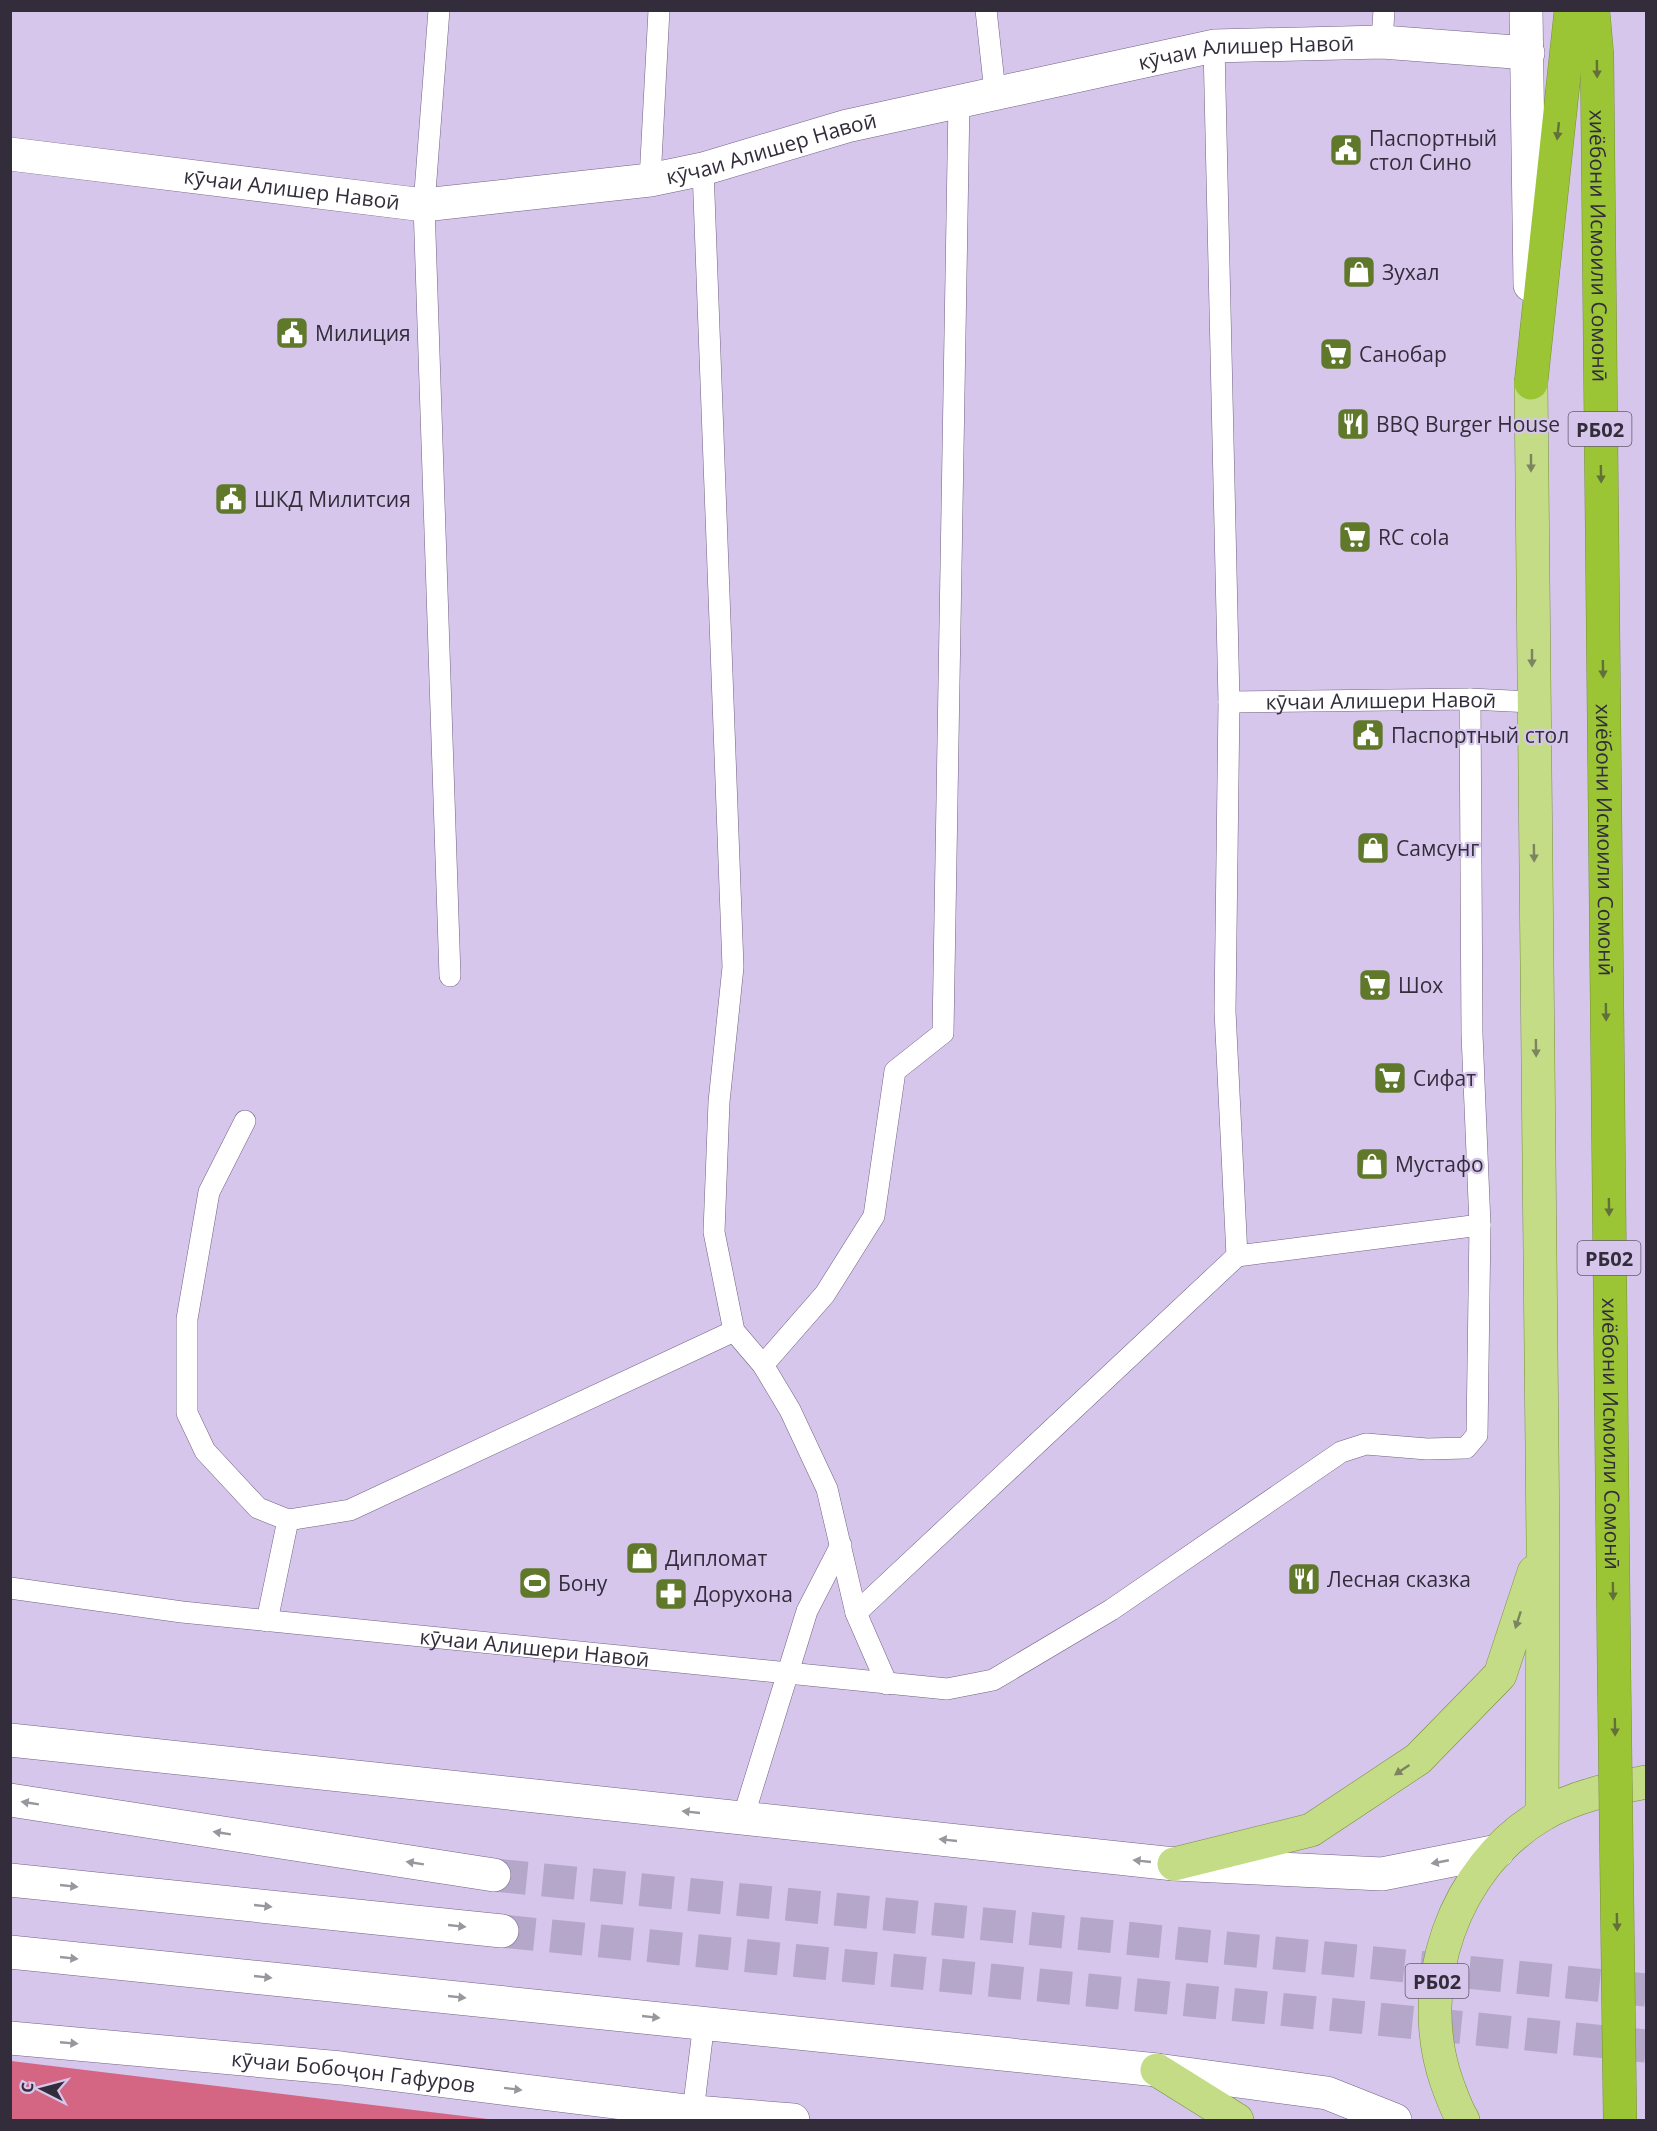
<svg xmlns="http://www.w3.org/2000/svg" width="1657" height="2131" font-family="'Open Sans',sans-serif">
  <style>
    .forest { fill: #d46684 }
    .lines { fill: none; stroke-linecap: round; stroke-linejoin: round }
    .secondary-tunnel { stroke: #b5a7c9; stroke-width: 33; stroke-dasharray: 33 16; stroke-linecap: butt }
    .lane-casing { stroke: #716284; stroke-width: 22 }
    .street-casing { stroke: #716284; stroke-width: 34 }
    .secondary-casing { stroke: #716284; stroke-width: 34 }
    .primary-casing { stroke: #779038; stroke-width: 34 }
    .highway-casing { stroke: #779038; stroke-width: 34 }
    .lane { stroke: #fff; stroke-width: 21 }
    .street { stroke: #fff; stroke-width: 33 }
    .secondary { stroke: #fff; stroke-width: 33 }
    .primary { stroke: #c4dc86; stroke-width: 33 }
    .highway { stroke: #9cc536; stroke-width: 33 }
    .highway-bridge-casing { stroke: #779038; stroke-width: 34; stroke-linecap: butt }
    .highway-bridge { stroke: #9cc536; stroke-width: 33 }
    .oneway { fill: #627139 }
    .oneway2 { fill: #7c8460 }
    .oneway3 { fill: #99969d }
    .labels { text-anchor: middle; dominant-baseline: central; stroke-width: 4.5; stroke-linejoin: round; paint-order: stroke }
    .shield { fill: #d6c6ec; stroke: #645b70; stroke-width: 1.5 }
    .shield-label { font-size: 20px; font-weight: bold; fill: #332d3b }
    .street-label { font-size: 21px; fill: #332d3b; stroke: #d6c6ec }
    .poi-label { font-size: 21px; fill: #332d3b; stroke: #d6c6ec; text-anchor: start }
  </style>
  <rect width="100%" height="100%" fill="#d6c6ec"/>
  <polygon class="forest" points="11,2061 496,2120 11,2120"/>
  <g class="lines">
    <g class="secondary-tunnel">
      <polyline points="494,1875 1646,1990"/>
      <polyline points="502,1931 1646,2046"/>
    </g>
    <g class="lane-casing">
      <g id="lane">
        <polyline points="439,10 424,205 450,976"/>
        <polyline points="986,10 995,92"/>
        <polyline points="1382,42 1384,10"/>
        <polyline points="1214,46 1229,702 1225,1011 1237,1256"/>
        <polyline points="703,169 733,967 719,1102 714,1232 734,1331 763,1365 790,1410 827,1489 856,1613 887,1684"/>
        <polyline points="650,180 659,10"/>
        <path id="s1" d="M1229 702 1470 699 1533 702"/>
        <polyline points="245,1121 209,1192 187,1319 187,1413 205,1451 258,1508 288,1520 350,1510 734,1331"/>
        <polyline points="763,1365 825,1294 874,1216 895,1071 943,1033 959,101"/>
        <path id="s2" d="M10 1588 182 1612 947 1689 993 1680 1111 1610 1341 1452 1366 1444 1427 1449 1466 1448 1477 1435 1480 1225 1472 1034 1470 699"/>
        <polyline points="856,1613 1237,1256 1480,1225"/>
        <polyline points="267,1621 288,1520"/>
        <polyline points="743,1818 807,1611 841,1545"/>
        <polyline points="692,2120 704,2022"/>
      </g>
    </g>
    <g class="street-casing">
      <g id="street">
        <path id="s3" d="M10 2038 341 2068 695 2112 793 2120"/>
      </g>
    </g>
    <g class="secondary-casing">
      <g id="secondary">
        <polyline points="1526,10 1530,285"/>
        <path id="s4" d="M10 154 424 205 650 180 703 169 847 126 1214 46 1382 42 1528 53"/>
        <polyline points="10,1740 1174,1864 1382,1874 1498,1851"/>
        <polyline points="10,1800 494,1875"/>
        <polyline points="10,1880 502,1931"/>
        <polyline points="10,1952 1157,2070 1327,2093 1395,2120"/>
      </g>
    </g>
    <g class="primary-casing">
      <g id="primary">
        <polyline points="1531,383 1543,1544 1542,1815"/>
        <polyline points="1174,1864 1311,1830 1418,1759 1500,1675 1534,1572"/>
        <polyline points="1157,2070 1237,2120"/>
        <path d="M1463 2120C1456 2109 1452 2096 1447 2083 1413 1986 1453 1868 1542 1815 1575 1796 1610 1789 1646 1782"/>
      </g>
    </g>
    <g class="highway-casing">
      <g id="highway">
        <path id="s5" d="M1593 10 1597 55 1614 1668"/>
        <polyline points="1531,383 1571,10"/>
      </g>
    </g>
    <use href="#lane" class="lane"/>
    <use href="#street" class="street"/>
    <use href="#secondary" class="secondary"/>
    <use href="#primary" class="primary"/>
    <use href="#highway" class="highway"/>
    <g class="highway-bridge-casing">
      <polyline id="highway-bridge" points="1614,1668 1620,2120"/>
    </g>
    <use href="#highway-bridge" class="highway-bridge"/>
  </g>
  <defs><path id="oneway-solid" d="M-6-.8H1V-3.2L6.5 0L1 3.2V.8H-6Z" transform="scale(1.5)"/></defs>
  <g class="oneway">
    <use href="#oneway-solid" transform="translate(1597 69) rotate(89)"/>
    <use href="#oneway-solid" transform="translate(1558 131) rotate(96)"/>
    <use href="#oneway-solid" transform="translate(1601 474) rotate(89)"/>
    <use href="#oneway-solid" transform="translate(1603 669) rotate(89)"/>
    <use href="#oneway-solid" transform="translate(1606 1012) rotate(89)"/>
    <use href="#oneway-solid" transform="translate(1609 1207) rotate(89)"/>
    <use href="#oneway-solid" transform="translate(1613 1591) rotate(89)"/>
    <use href="#oneway-solid" transform="translate(1615 1727) rotate(89)"/>
    <use href="#oneway-solid" transform="translate(1617 1922) rotate(89)"/>
  </g>
  <g class="oneway2">
    <use href="#oneway-solid" transform="translate(1531 463) rotate(90)"/>
    <use href="#oneway-solid" transform="translate(1532 658) rotate(90)"/>
    <use href="#oneway-solid" transform="translate(1534 853) rotate(89)"/>
    <use href="#oneway-solid" transform="translate(1536 1048) rotate(89)"/>
    <use href="#oneway-solid" transform="translate(1518 1620) rotate(108)"/>
    <use href="#oneway-solid" transform="translate(1402 1770) rotate(146)"/>
  </g>
  <g class="oneway3">
    <use href="#oneway-solid" transform="translate(30 1803) rotate(-171)"/>
    <use href="#oneway-solid" transform="translate(691 1812) rotate(-174)"/>
    <use href="#oneway-solid" transform="translate(222 1833) rotate(-171)"/>
    <use href="#oneway-solid" transform="translate(948 1840) rotate(-174)"/>
    <use href="#oneway-solid" transform="translate(1142 1861) rotate(-174)"/>
    <use href="#oneway-solid" transform="translate(1440 1862) rotate(169)"/>
    <use href="#oneway-solid" transform="translate(415 1863) rotate(-171)"/>
    <use href="#oneway-solid" transform="translate(69 1886) rotate(6)"/>
    <use href="#oneway-solid" transform="translate(263 1906) rotate(6)"/>
    <use href="#oneway-solid" transform="translate(457 1926) rotate(6)"/>
    <use href="#oneway-solid" transform="translate(69 1958) rotate(6)"/>
    <use href="#oneway-solid" transform="translate(263 1977) rotate(6)"/>
    <use href="#oneway-solid" transform="translate(457 1997) rotate(6)"/>
    <use href="#oneway-solid" transform="translate(651 2017) rotate(6)"/>
    <use href="#oneway-solid" transform="translate(69 2043) rotate(5)"/>
    <use href="#oneway-solid" transform="translate(513 2089) rotate(7)"/>
  </g>
  <defs>
    <g id="civic-square" transform="scale(1.725)"><rect x="-9" y="-9" width="18" height="18" rx="4" fill="#60782a" stroke="#d6c6ec"/><path d="M-.6-6.5H3V-4.5H.6V-3L4-1V1h2V6H-6V1h2V-1L-.6-3ZM-1.2 2.5V6h2.4V2.5Z" fill="#fff"/></g>
    <g id="shop-square" transform="scale(1.725)"><rect x="-9" y="-9" width="18" height="18" rx="4" fill="#60782a" stroke="#d6c6ec"/><path d="M-5-2.5h2.3a2.7 3.5 0 0 1 5.4 0H5L5.5 6h-11ZM-1.5-2.5h3a1.5 2.3 0 0 0-3 0Z" fill="#fff"/></g>
    <g id="supermarket-square" transform="scale(1.725)"><rect x="-9" y="-9" width="18" height="18" rx="4" fill="#60782a" stroke="#d6c6ec"/><path d="M-6-5.5h2.5l.6 2H6L4.5 2H-2.5L-4.4-4H-6ZM-1.5 3.2a1.3 1.3 0 1 0 .1 0ZM3 3.2a1.3 1.3 0 1 0 .1 0Z" fill="#fff"/></g>
    <g id="restaurant-square" transform="scale(1.725)"><rect x="-9" y="-9" width="18" height="18" rx="4" fill="#60782a" stroke="#d6c6ec"/><path d="M-5-6h1v4h1v-4h1v4h1v-4h1v5L-1.5 .5V6h-2V.5L-5-1ZM5-6V6H3V1.5H1.5Q1.5-4 5-6Z" fill="#fff"/></g>
    <g id="stadium-square" transform="scale(1.725)"><rect x="-9" y="-9" width="18" height="18" rx="4" fill="#60782a" stroke="#d6c6ec"/><path d="M0-5a6.5 5 0 1 0 0 10a6.5 5 0 1 0 0-10ZM-3.5-1.8h7v3.6h-7Z" fill="#fff"/></g>
    <g id="pharmacy-square" transform="scale(1.725)"><rect x="-9" y="-9" width="18" height="18" rx="4" fill="#60782a" stroke="#d6c6ec"/><path d="M-2-6h4v4h4v4h-4v4h-4v-4h-4v-4h4Z" fill="#fff"/></g>
  </defs>
  <g fill-rule="evenodd">
    <use href="#civic-square" x="1346" y="150"/>
    <use href="#shop-square" x="1359" y="272"/>
    <use href="#civic-square" x="292" y="333"/>
    <use href="#supermarket-square" x="1336" y="354"/>
    <use href="#restaurant-square" x="1353" y="424"/>
    <use href="#civic-square" x="231" y="499"/>
    <use href="#supermarket-square" x="1355" y="537"/>
    <use href="#civic-square" x="1368" y="735"/>
    <use href="#shop-square" x="1373" y="848"/>
    <use href="#supermarket-square" x="1375" y="985"/>
    <use href="#supermarket-square" x="1390" y="1078"/>
    <use href="#shop-square" x="1372" y="1164"/>
    <use href="#shop-square" x="642" y="1558"/>
    <use href="#restaurant-square" x="1304" y="1579"/>
    <use href="#stadium-square" x="535" y="1583"/>
    <use href="#pharmacy-square" x="671" y="1594"/>
  </g>
  <g class="labels">
    <g class="shield">
      <rect x="1568.5" y="412" width="63" height="34" rx="4.5"/>
      <rect x="1577.5" y="1241" width="63" height="34" rx="4.5"/>
      <rect x="1405.5" y="1964" width="63" height="34" rx="4.5"/>
    </g>
    <g class="shield-label">
      <text x="1600" y="429">РБ02</text>
      <text x="1609" y="1258">РБ02</text>
      <text x="1437" y="1981">РБ02</text>
    </g>
    <g class="street-label">
      <text stroke="none"><textPath href="#s4" startOffset="1256">кӯчаи Алишер Навоӣ</textPath></text>
      <text stroke="none"><textPath href="#s4" startOffset="770">кӯчаи Алишер Навоӣ</textPath></text>
      <text stroke="none"><textPath href="#s4" startOffset="284">кӯчаи Алишер Навоӣ</textPath></text>
      <text stroke="none"><textPath href="#s5" startOffset="236">хиёбони Исмоили Сомонӣ</textPath></text>
      <text stroke="none"><textPath href="#s1" startOffset="152">кӯчаи Алишери Навоӣ</textPath></text>
      <text stroke="none"><textPath href="#s5" startOffset="830">хиёбони Исмоили Сомонӣ</textPath></text>
      <text stroke="none"><textPath href="#s5" startOffset="1424">хиёбони Исмоили Сомонӣ</textPath></text>
      <text stroke="none"><textPath href="#s2" startOffset="528">кӯчаи Алишери Навоӣ</textPath></text>
      <text stroke="none"><textPath href="#s3" startOffset="345">кӯчаи Бобоҷон Гафуров</textPath></text>
    </g>
    <g class="poi-label">
      <text x="1369" y="138">Паспортный<tspan x="1369" dy="24">стол Сино</tspan></text>
      <text x="1382" y="272">Зухал</text>
      <text x="315" y="333">Милиция</text>
      <text x="1359" y="354">Санобар</text>
      <text x="1376" y="424">BBQ Burger House</text>
      <text x="254" y="499">ШКД Милитсия</text>
      <text x="1378" y="537">RC cola</text>
      <text x="1391" y="735">Паспортный стол</text>
      <text x="1396" y="848">Самсунг</text>
      <text x="1398" y="985">Шох</text>
      <text x="1413" y="1078">Сифат</text>
      <text x="1395" y="1164">Мустафо</text>
      <text x="665" y="1558">Дипломат</text>
      <text x="1327" y="1579">Лесная сказка</text>
      <text x="558" y="1583">Бону</text>
      <text x="694" y="1594">Дорухона</text>
    </g>
  </g>
  <rect width="1657" height="2131" fill="none" stroke="#332d3b" stroke-width="24"/>
  <g transform="translate(42 2089) rotate(276)" stroke="#d6c6ec" stroke-width="4.5" paint-order="stroke">
  <path d="M0-4.5L10 22L0 15L-10 22Z" fill="#332d3b"/>
  <text y="-9" font-size="16" font-weight="bold" text-anchor="middle" fill="#332d3b">С</text>
  </g>
</svg>
